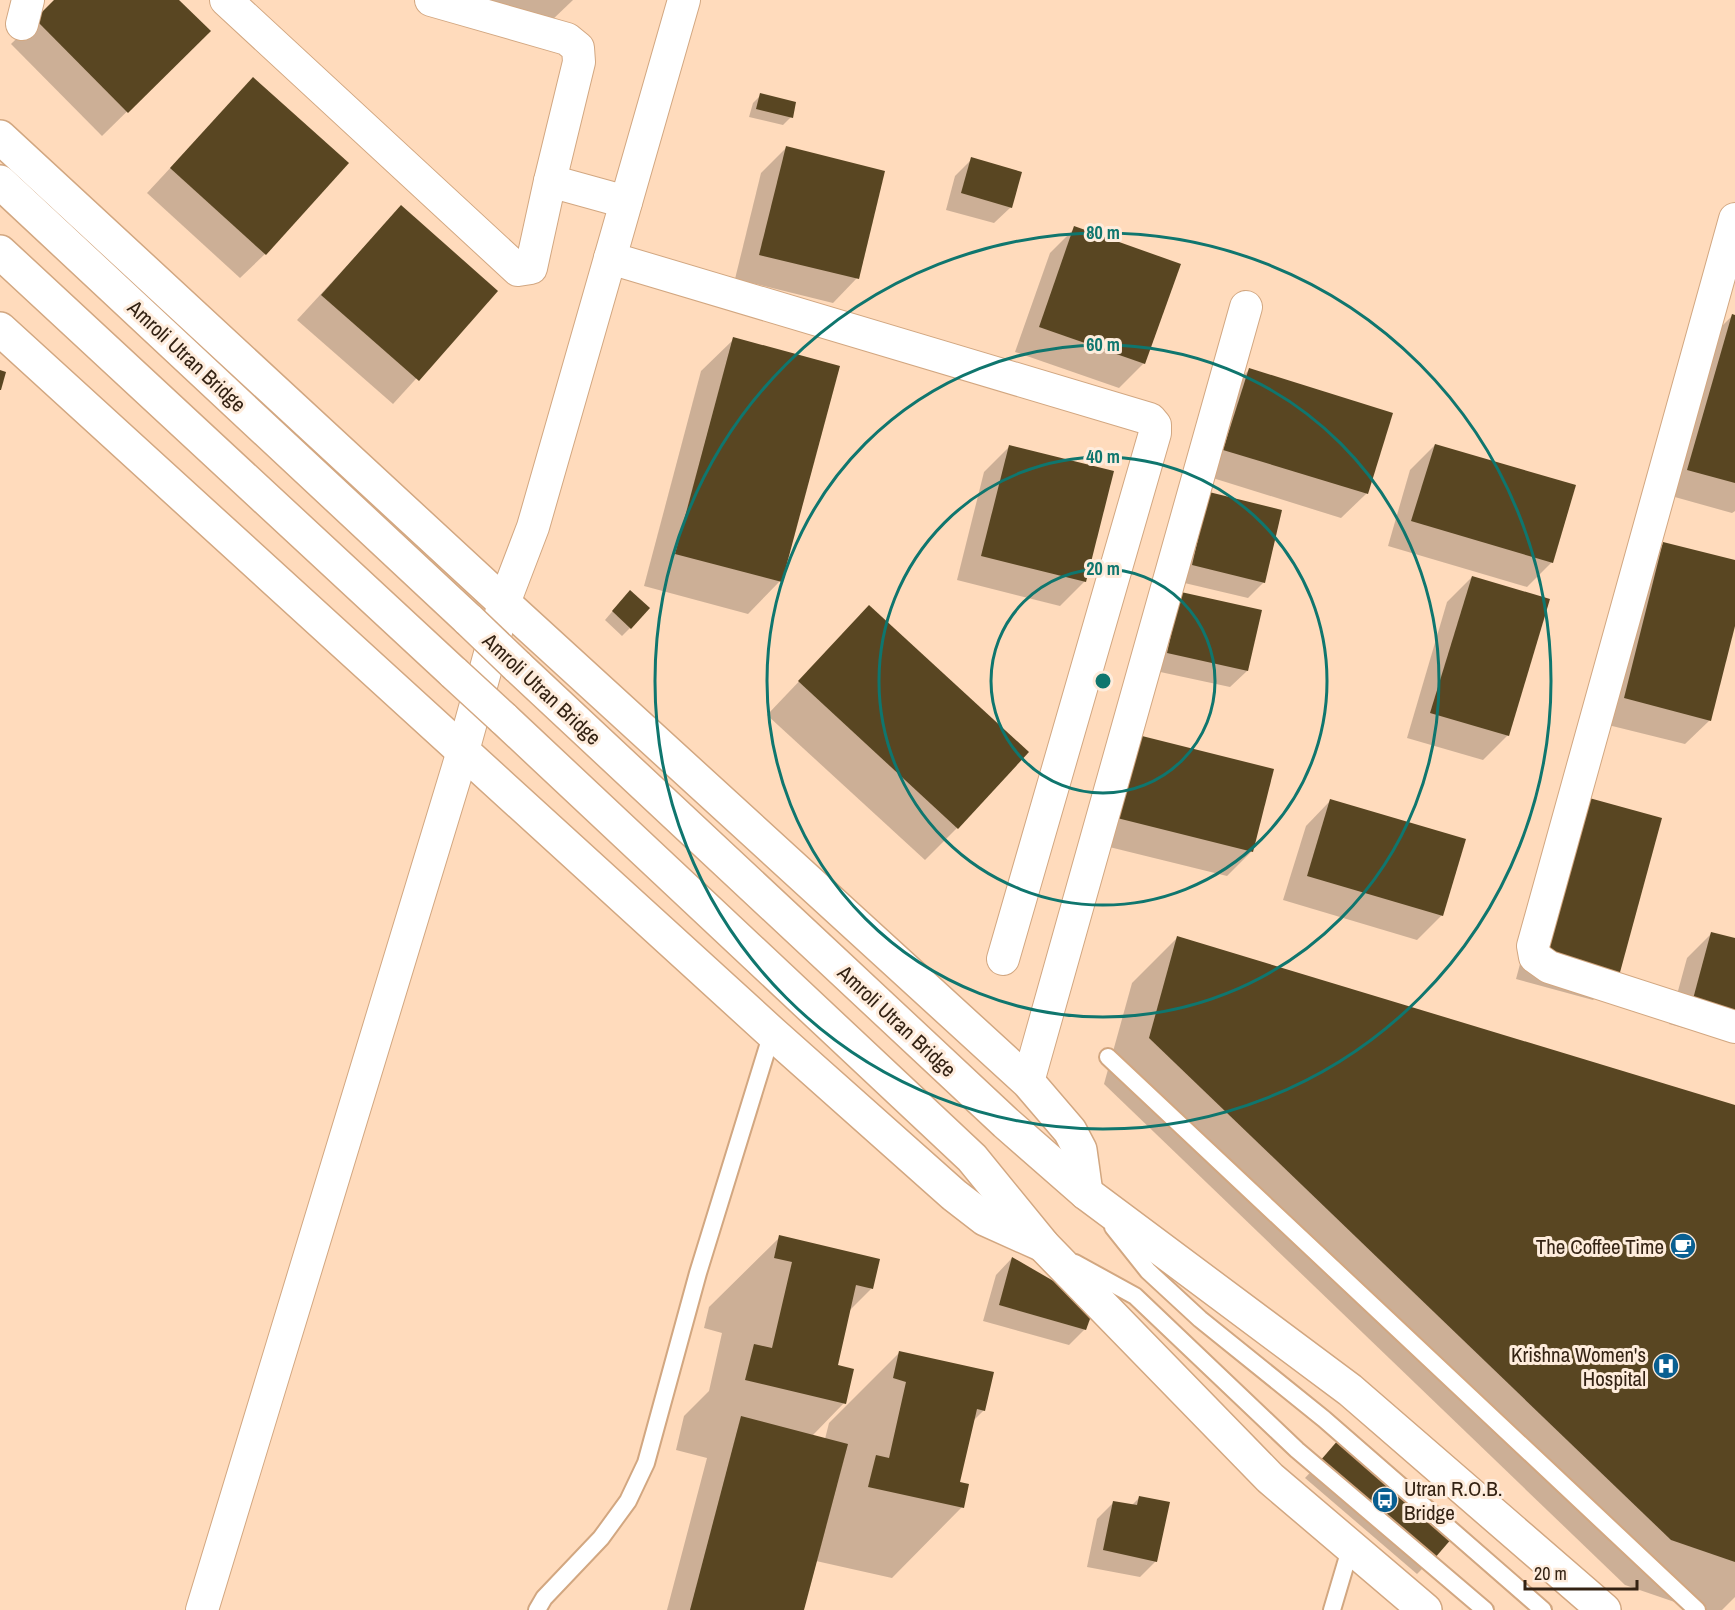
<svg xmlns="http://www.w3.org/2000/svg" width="1735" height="1610" font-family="'Archivo Narrow',sans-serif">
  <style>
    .shadow { fill: #0003 }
    .building { fill: #594622 }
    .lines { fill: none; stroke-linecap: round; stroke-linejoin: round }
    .lane-casing { stroke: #d2a781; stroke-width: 20 }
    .street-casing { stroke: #d2a781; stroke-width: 34 }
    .secondary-casing { stroke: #d2a781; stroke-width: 36 }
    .primary-casing { stroke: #d2a781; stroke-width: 36 }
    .lane { stroke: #fff; stroke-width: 16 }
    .street { stroke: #fff; stroke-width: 32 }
    .secondary { stroke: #fff; stroke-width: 33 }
    .primary { stroke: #fff; stroke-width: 33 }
    .primary-bridge-casing { stroke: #d2a781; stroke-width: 36; stroke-linecap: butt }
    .primary-bridge { stroke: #fff; stroke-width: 33 }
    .ring { fill: none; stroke: #0f766e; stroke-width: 3 }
    .labels { text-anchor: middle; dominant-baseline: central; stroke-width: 6; stroke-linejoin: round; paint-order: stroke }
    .street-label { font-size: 21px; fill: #332213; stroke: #feecdc }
    .poi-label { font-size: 21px; fill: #332213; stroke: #feecdc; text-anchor: end }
    .centre { fill: #0f766e; stroke: #feecdc; stroke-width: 3 }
    .ring-label { font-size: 18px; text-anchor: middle; font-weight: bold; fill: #0f766e; stroke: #feecdc; stroke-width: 6; stroke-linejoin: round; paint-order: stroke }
  </style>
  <rect width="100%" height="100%" fill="#ffdbbc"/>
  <g class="shadow">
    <polygon points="56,0 177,0 209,31 102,136 11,44"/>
    <polygon points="472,0 573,0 550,22"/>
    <polygon points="253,79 265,254 240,278 147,193"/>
    <polygon points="761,95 791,117 783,125 749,117 753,103"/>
    <polygon points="786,148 857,278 833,303 735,279 761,173"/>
    <polygon points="972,159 1011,207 994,223 946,210 955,176"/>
    <polygon points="401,207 496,291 393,404 297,320"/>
    <polygon points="1075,228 1144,363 1119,388 1015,352 1050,253"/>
    <polygon points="1732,316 1735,317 1735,511 1732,513 1664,494 1707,341"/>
    <polygon points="734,339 780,581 748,614 644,586 701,371"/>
    <polygon points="1249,370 1391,414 1366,494 1341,518 1200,474 1224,395"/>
    <polygon points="1435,445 1552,562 1527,587 1388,546 1410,470"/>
    <polygon points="1009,447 1085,581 1060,606 957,580 984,472"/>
    <polygon points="1210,494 1264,582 1248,598 1176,581"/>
    <polygon points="1664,544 1735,562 1735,620 1710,720 1685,744 1600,723 1639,569"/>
    <polygon points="1472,577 1508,735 1483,760 1407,738 1447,602"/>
    <polygon points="1182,593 1247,671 1230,687 1151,670"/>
    <polygon points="622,600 630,628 622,636 605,620"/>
    <polygon points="869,608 957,828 925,860 767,715"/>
    <polygon points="1110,760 1272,770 1251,852 1227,876 1089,842"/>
    <polygon points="1330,801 1442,915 1417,940 1283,900 1306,826"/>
    <polygon points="1558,823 1618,975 1593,1000 1516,979"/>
    <polygon points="1712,933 1735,940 1735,1042 1669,1024 1687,958"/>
    <polygon points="1178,937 1735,1107 1735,1597 1722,1610 1698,1610 1625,1585 1104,1084 1132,983"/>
    <polygon points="780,1237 871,1289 849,1311 836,1366 844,1403 812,1436 825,1439 829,1423 900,1352 984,1410 972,1422 958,1483 962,1507 892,1578 816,1561 803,1610 667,1610 707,1458 676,1450 684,1416 709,1391 722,1333 704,1328 709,1307"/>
    <polygon points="1012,1258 1085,1329 1069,1345 983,1321 996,1275"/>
    <polygon points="1339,1442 1433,1558 1417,1574 1305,1478"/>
    <polygon points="1140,1497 1156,1561 1140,1577 1087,1567 1097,1519 1114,1502 1131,1506"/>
  </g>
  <g class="building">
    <polygon points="54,0 179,0 211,31 128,113 35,19"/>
    <polygon points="253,77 349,163 266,255 170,168"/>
    <polygon points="760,93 796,102 793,118 756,109"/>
    <polygon points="786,146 885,171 859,279 759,255"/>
    <polygon points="971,157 1022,172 1012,208 961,193"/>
    <polygon points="401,205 498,291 419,381 321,295"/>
    <polygon points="1074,226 1181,264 1145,364 1039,327"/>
    <polygon points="1732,314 1735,315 1735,483 1687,470"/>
    <polygon points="733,337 840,366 782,582 675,554"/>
    <polygon points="1249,368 1393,413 1368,494 1223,450"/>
    <polygon points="0,370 6,372 1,390 0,390"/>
    <polygon points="1435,444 1576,485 1553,563 1411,521"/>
    <polygon points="1009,445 1114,471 1086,582 981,556"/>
    <polygon points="1209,492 1282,510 1265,583 1192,565"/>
    <polygon points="1663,542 1735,560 1735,626 1711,721 1624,698"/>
    <polygon points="1472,576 1550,599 1509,736 1430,713"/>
    <polygon points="630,590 650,608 631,629 612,611"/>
    <polygon points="1181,592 1262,610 1248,671 1167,653"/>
    <polygon points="869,605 1029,752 958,829 798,681"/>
    <polygon points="1134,734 1274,769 1253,852 1113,817"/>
    <polygon points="1582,796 1662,818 1619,976 1540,954"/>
    <polygon points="1330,799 1466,839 1443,916 1307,876"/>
    <polygon points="1711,932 1735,938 1735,1011 1693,999"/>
    <polygon points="1177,936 1735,1105 1735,1562 1671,1540 1149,1038"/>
    <polygon points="779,1235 880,1259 873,1289 856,1285 838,1365 854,1369 846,1404 745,1380 754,1344 772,1348 792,1262 774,1258"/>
    <polygon points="1012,1257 1095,1305 1086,1330 999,1305"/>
    <polygon points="899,1351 994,1372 985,1411 977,1409 960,1482 969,1484 964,1508 868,1487 876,1455 889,1458 906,1382 893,1378"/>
    <polygon points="741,1416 848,1444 804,1610 690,1610"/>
    <polygon points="1339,1439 1453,1537 1434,1559 1320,1461"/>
    <polygon points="1139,1496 1170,1502 1157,1562 1103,1550 1113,1501 1137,1505"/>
  </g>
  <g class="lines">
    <g class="lane-casing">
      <g id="lane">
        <polyline points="1108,1057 1697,1610"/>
        <polyline points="1113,1227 1148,1271 1200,1319 1324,1419 1543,1610"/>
        <polyline points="1075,1263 1135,1296 1297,1450 1485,1610"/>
        <polyline points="537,1610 544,1598 601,1538 628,1501 646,1463 698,1273 772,1033"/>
        <polyline points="1332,1610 1351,1546"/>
      </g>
    </g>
    <g class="street-casing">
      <g id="street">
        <polyline points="226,0 518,270 531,268 550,181 626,202"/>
        <polyline points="431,0 567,39 578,48 579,62 550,181"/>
        <polyline points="22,24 28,0"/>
        <polyline points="1735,219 1533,946 1535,957 1549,967 1735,1027"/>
        <polyline points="610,258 1150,419 1155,425 1155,433 1003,959"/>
        <polyline points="1028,1082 1246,307"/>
        <polyline points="202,1610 463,751 504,603 533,527 684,0"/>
      </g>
    </g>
    <g class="secondary-casing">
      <g id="secondary">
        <polyline points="0,137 504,603 1028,1082 1070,1131 1080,1150 1086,1193"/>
        <polyline points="0,329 772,1033 954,1195 985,1219 1043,1245"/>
      </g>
    </g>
    <g class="primary-casing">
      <g id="primary">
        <polyline points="0,182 469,620"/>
        <polyline points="0,252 454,673"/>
        <polyline points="517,666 1006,1123 1086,1193 1350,1390 1604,1610"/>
        <polyline points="503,718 972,1158 1043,1245 1270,1478 1425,1610"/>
      </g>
    </g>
    <use href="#lane" class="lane"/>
    <use href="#street" class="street"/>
    <use href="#secondary" class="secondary"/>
    <use href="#primary" class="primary"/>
    <g class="primary-bridge-casing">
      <g id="primary-bridge">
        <polyline points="469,620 517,666"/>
        <polyline points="454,673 503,718"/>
      </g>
    </g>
    <use href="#primary-bridge" class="primary-bridge"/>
  </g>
  <g class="ring">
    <circle cx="1103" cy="681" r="112"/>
    <circle cx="1103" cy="681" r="224"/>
    <circle cx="1103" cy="681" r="336"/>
    <circle cx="1103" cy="681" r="448"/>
  </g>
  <defs>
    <g id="cafe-disc" transform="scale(1.35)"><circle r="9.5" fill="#095f91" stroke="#feecdc"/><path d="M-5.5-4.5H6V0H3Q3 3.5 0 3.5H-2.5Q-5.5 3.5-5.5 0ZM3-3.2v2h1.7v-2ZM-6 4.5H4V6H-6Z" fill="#fff"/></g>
    <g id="hospital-disc" transform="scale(1.35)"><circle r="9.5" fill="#095f91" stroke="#feecdc"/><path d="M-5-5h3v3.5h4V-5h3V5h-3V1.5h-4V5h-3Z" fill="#fff"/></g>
    <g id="bus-disc" transform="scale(1.35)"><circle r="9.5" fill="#095f91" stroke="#feecdc"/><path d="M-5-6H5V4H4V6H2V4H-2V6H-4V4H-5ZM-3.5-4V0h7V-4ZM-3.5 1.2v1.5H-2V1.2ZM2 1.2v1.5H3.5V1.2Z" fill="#fff"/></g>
  </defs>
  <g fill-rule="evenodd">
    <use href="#cafe-disc" x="1683" y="1246"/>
    <use href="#hospital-disc" x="1666" y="1366"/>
    <use href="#bus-disc" x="1385" y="1500"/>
  </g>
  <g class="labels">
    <g class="street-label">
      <text transform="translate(187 356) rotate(43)">Amroli Utran Bridge</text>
      <text transform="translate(542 689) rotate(43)">Amroli Utran Bridge</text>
      <text transform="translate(897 1021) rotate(43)">Amroli Utran Bridge</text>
    </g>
    <g class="poi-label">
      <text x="1664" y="1246">The Coffee Time</text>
      <text x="1646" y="1354">Krishna Women's<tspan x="1646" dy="24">Hospital</tspan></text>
      <text x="1404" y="1488" text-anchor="start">Utran R.O.B.<tspan x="1404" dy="24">Bridge</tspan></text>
    </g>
  </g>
  <circle cx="1103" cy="681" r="9" class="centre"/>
  <g class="ring-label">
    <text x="1103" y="239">80 m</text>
    <text x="1103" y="351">60 m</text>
    <text x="1103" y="463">40 m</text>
    <text x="1103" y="575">20 m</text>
  </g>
  <path d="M1525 1580v9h112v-9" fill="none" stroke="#332213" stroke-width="3"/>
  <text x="1534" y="1580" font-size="18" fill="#332213" stroke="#feecdc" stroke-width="4.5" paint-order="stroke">20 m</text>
</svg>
